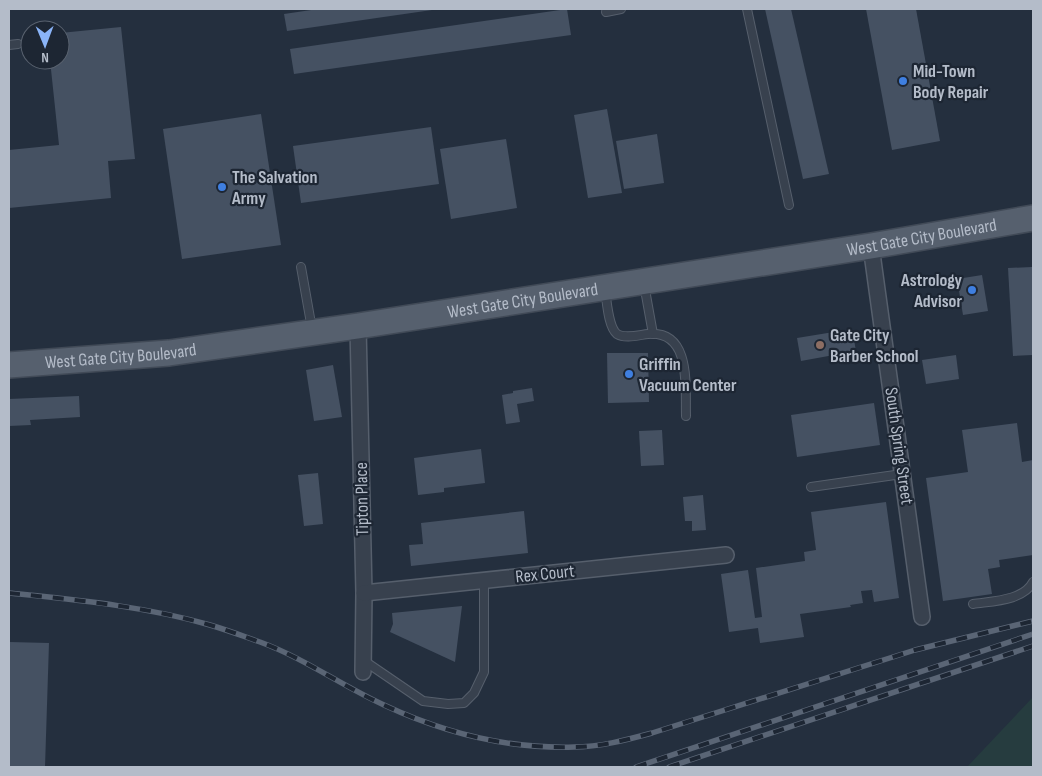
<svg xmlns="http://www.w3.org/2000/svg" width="1042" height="776" font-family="'Sofia Sans Condensed',sans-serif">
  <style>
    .green { fill: #263c3f }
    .building { fill: #455162 }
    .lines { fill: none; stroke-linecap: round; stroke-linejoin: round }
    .lane-casing { stroke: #565f6c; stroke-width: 10 }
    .street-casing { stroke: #565f6c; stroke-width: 18 }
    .primary-casing { stroke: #414a57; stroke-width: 28 }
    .lane { stroke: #38414e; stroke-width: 8 }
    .street { stroke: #38414e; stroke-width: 15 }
    .primary { stroke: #56606e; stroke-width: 25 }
    .rail-casing { stroke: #5a6575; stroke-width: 5.5 }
    .rail { stroke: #1d2633; stroke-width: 4; stroke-dasharray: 11; stroke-linecap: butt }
    .shop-dot { fill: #3f7fe0; stroke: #1d2633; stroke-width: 2 }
    .education-dot { fill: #8d6e63; stroke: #1d2633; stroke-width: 2 }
    .labels { text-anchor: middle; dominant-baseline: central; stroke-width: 4.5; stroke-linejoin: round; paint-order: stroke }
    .poi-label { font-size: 18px; font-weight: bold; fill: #b4bcc9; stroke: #1d2633; text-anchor: start }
    .street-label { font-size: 18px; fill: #b4bcc9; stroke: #1d2633 }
  </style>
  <rect width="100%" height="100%" fill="#242f3e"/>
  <polygon class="green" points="1033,697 1033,767 967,767"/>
  <g class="building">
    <polygon points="318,9 432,9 432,10 287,31 284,14"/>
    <polygon points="567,9 571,35 294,74 290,49"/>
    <polygon points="765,9 791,9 829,174 803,179"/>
    <polygon points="866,9 916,9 940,141 892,150"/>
    <polygon points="121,27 135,159 108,161 111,198 9,208 9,150 59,145 50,60 60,60 60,33"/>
    <polygon points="607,109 622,193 588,198 574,115"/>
    <polygon points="261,114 281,245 182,259 163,129"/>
    <polygon points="431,127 439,184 301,203 293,146"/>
    <polygon points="657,134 664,183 624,189 616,141"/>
    <polygon points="506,139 517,208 451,219 440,149"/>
    <polygon points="1032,267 1033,355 1013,356 1008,268"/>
    <polygon points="982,275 988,311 963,315 957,279"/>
    <polygon points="852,329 856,351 801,361 797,338"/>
    <polygon points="607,353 648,353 649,402 608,403"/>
    <polygon points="956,355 959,379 926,384 922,360"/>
    <polygon points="333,365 342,417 314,421 306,370"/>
    <polygon points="532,388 534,401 517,404 520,422 506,424 502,395 513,393 513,391"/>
    <polygon points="79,396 80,417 30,420 31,425 9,426 9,399"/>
    <polygon points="874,403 880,445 797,457 791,415"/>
    <polygon points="1017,423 1022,462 1033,460 1033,555 999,560 1000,567 988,569 992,594 943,601 926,478 968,472 962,430"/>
    <polygon points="662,430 664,465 641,466 639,431"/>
    <polygon points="481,449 485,483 444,488 444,492 418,495 414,458"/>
    <polygon points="318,473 323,524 304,526 298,475"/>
    <polygon points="703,495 706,530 692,531 692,521 685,521 683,497"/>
    <polygon points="886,502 899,598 874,602 872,590 861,591 863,603 850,605 851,607 800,614 804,637 760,643 758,628 729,632 721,574 748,570 755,618 762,617 756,568 805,561 804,552 816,550 811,512"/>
    <polygon points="524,511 528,553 411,566 409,545 423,544 421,523"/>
    <polygon points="462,606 455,662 390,632 393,624 392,613"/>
    <polygon points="9,642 49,643 45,767 9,767"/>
  </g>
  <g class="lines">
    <g class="lane-casing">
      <g id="lane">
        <polyline points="747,9 789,205"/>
        <polyline points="606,12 621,9"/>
        <polyline points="9,45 18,44"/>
        <polyline points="301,267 312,329"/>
        <polyline points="644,284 653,334"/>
        <path d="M605 290C607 301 608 327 617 334 625 339 639 335 648 334 692 330 685 387 686 416"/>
        <polyline points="811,487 902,474"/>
        <path d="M973 604C992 601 1023 601 1033 582"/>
        <polyline points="363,660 423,701 448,704 464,703 474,693 484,672 484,580"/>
      </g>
    </g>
    <g class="street-casing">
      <g id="street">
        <polyline points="871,246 922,617"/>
        <polyline points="358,326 364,593 363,672"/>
        <polyline points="364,593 726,555"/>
      </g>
    </g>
    <g class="primary-casing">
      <g id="primary">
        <path id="s1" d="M9 365 169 353 358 326 871 246 1033 218"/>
      </g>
    </g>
    <use href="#lane" class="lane"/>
    <use href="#street" class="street"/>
    <use href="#primary" class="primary"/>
    <g class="rail-casing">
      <g id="rail">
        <path d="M9 593C76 600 144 606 210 625 227 630 243 636 260 642 304 658 342 686 384 705 444 733 508 749 574 747 600 747 626 740 652 733L915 650 1033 621"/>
        <polyline points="636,767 1033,634"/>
        <polyline points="669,767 1033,646"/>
      </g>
    </g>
    <use href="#rail" class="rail"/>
  </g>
  <g class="shop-dot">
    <circle cx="903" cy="81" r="5"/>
    <circle cx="222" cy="187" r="5"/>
    <circle cx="972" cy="290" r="5"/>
    <circle cx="629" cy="374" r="5"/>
  </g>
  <circle class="education-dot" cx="820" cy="345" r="5"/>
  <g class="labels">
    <g class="poi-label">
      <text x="913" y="71">Mid-Town<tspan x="913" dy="21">Body Repair</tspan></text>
      <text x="232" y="177">The Salvation<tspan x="232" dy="21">Army</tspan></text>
      <text x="962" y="280" text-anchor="end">Astrology<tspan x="962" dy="21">Advisor</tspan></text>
      <text x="830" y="335">Gate City<tspan x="830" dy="21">Barber School</tspan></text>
      <text x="639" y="364">Griffin<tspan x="639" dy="21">Vacuum Center</tspan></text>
    </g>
    <g class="street-label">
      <text stroke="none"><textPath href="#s1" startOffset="922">West Gate City Boulevard</textPath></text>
      <text stroke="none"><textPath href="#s1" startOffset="518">West Gate City Boulevard</textPath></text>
      <text stroke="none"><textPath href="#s1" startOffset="112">West Gate City Boulevard</textPath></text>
      <text transform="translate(899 446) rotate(82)">South Spring Street</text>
      <text transform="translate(362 499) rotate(-91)">Tipton Place</text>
      <text transform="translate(545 574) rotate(-6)">Rex Court</text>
    </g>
  </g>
  <rect width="1042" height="776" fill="none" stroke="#b4bcc9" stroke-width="20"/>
  <g transform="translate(45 45) rotate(179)"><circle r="24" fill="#1d2633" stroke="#59626f"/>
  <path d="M0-4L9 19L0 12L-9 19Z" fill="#8ab4f8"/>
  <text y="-8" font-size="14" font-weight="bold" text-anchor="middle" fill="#b4bcc9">N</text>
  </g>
</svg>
